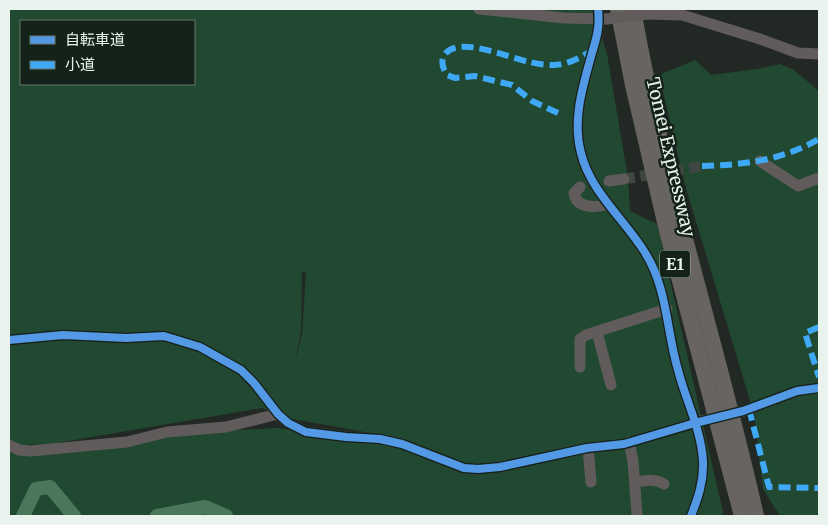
<svg xmlns="http://www.w3.org/2000/svg" width="828" height="525" font-family="Merriweather,'Noto Sans JP',serif">
  <style>
    .green { fill: #214931; fill-rule: evenodd }
    .lines { fill: none; stroke-linecap: round; stroke-linejoin: round }
    .river { stroke: #4a765a; stroke-width: 14 }
    .minor-tunnel { stroke: #404642; stroke-width: 11; stroke-dasharray: 11 5.5; stroke-linecap: butt }
    .minor { stroke: #615c5b; stroke-width: 11 }
    .highway { stroke: #676461; stroke-width: 16 }
    .minor-bridge { stroke: #615c5b; stroke-width: 11 }
    .quiet { stroke: #3fa9f5; stroke-width: 6; stroke-dasharray: 12 6; stroke-linecap: butt }
    .cycleway-casing { stroke: #142319; stroke-width: 11 }
    .cycleway { stroke: #5399e6; stroke-width: 8 }
    .labels { text-anchor: middle; dominant-baseline: central; stroke-width: 5; stroke-linejoin: round; paint-order: stroke }
    .shield { fill: #142319; stroke: #a9b4ad; stroke-width: 1 }
    .shield-label { font-size: 16px; font-weight: bold; fill: #e9f2ec }
    .street-label { font-size: 18px; fill: #e9f2ec; stroke: #142319 }
  </style>
  <rect width="100%" height="100%" fill="#222824"/>
  <g class="green">
    <path d="M9 9H593L607 54 628 178 630 211 657 224 724 516H9V451L173 434 275 428 379 439 381 435 282 417 262 408 51 444 21 445 9 442ZM21 21H194V84H21ZM302 272 306 273 302 333 294 366 301 331Z"/>
    <polygon points="695,60 711,75 757,69 780,64 794,70 819,91 819,516 780,516 763,489 754,413 794,398 751,404 686,188 659,75"/>
  </g>
  <g class="lines">
    <g class="river">
      <polyline points="23,516 36,489 50,487 74,516"/>
      <polyline points="157,516 205,507 226,516"/>
    </g>
    <polyline class="minor-tunnel" points="624,179 702,166"/>
    <g class="minor">
      <polyline points="479,9 564,18 607,19"/>
      <path d="M598 9C600 25 597 37 592 53 583 86 572 119 581 153 590 191 624 219 644 251 668 288 666 330 678 370 686 401 701 429 703 461 704 481 698 498 691 516"/>
      <polyline points="646,14 682,15 760,39 798,53 819,54"/>
      <polyline points="760,161 798,186 819,178"/>
      <polyline points="609,181 624,179"/>
      <path d="M580 187 574 193C576 209 598 208 608 204"/>
      <polyline points="597,332 611,385"/>
      <polyline points="9,340 63,335 126,338 164,336 200,347 241,370 254,383 278,414 288,423 306,432 346,437 380,439 402,444 464,468 478,469 500,467 587,448 624,444 701,421"/>
      <polyline points="580,367 580,339 586,335 667,309"/>
      <polyline points="743,411 797,391 819,388"/>
      <polyline points="629,442 633,461 637,514"/>
      <polyline points="9,445 19,450 30,451 127,442 167,432 226,427 278,414"/>
      <polyline points="588,448 591,482"/>
      <path d="M635 482C645 481 655 478 664 484"/>
    </g>
    <g class="highway">
      <polyline points="618,9 633,85 668,235 742,516"/>
      <path d="M633 9C663 181 718 346 756 516"/>
    </g>
    <g class="minor-bridge">
      <polyline points="607,19 646,14"/>
      <polyline points="701,421 743,411"/>
    </g>
    <g class="quiet">
      <path d="M558 113 532 101 512 85 475 76 455 78 447 75C443 69 440 61 445 54 460 35 511 59 530 62 537 64 546 65 553 65 567 65 582 57 593 50"/>
      <path d="M702 166C744 165 783 160 819 139"/>
      <polyline points="819,327 805,333 819,377"/>
      <polyline points="749,409 769,487 819,488"/>
    </g>
    <g class="cycleway-casing">
      <g id="cycleway">
        <path d="M598 9C600 25 597 37 592 53 583 86 572 119 581 153 590 191 624 219 644 251 668 288 666 330 678 370 686 401 701 429 703 461 704 481 698 498 691 516"/>
        <polyline points="9,340 63,335 126,338 164,336 200,347 241,370 254,383 278,414 288,423 306,432 346,437 380,439 402,444 464,468 478,469 500,467 587,448 624,444 695,423 743,411 797,391 819,388"/>
      </g>
    </g>
    <use href="#cycleway" class="cycleway"/>
  </g>
  <g class="labels">
    <rect class="shield" x="660" y="250.5" width="30" height="27" rx="4"/>
    <g class="shield-label">
      <text x="675" y="264">E1</text>
    </g>
    <g class="street-label">
      <text transform="translate(671 157) rotate(77)">Tomei Expressway</text>
    </g>
  </g>
  <rect width="828" height="525" fill="none" stroke="#e9f2ec" stroke-width="20"/>
  <rect x="20" y="20" width="175" height="65" fill="#142319" stroke="#69766d"/>
  <rect x="30" y="36" width="25" height="8" fill="#5399e6" stroke="#69766d"/>
  <text x="65" y="45" font-size="15" fill="#e9f2ec">自転車道</text>
  <rect x="30" y="61" width="25" height="8" fill="#3fa9f5" stroke="#69766d"/>
  <text x="65" y="70" font-size="15" fill="#e9f2ec">小道</text>
</svg>
